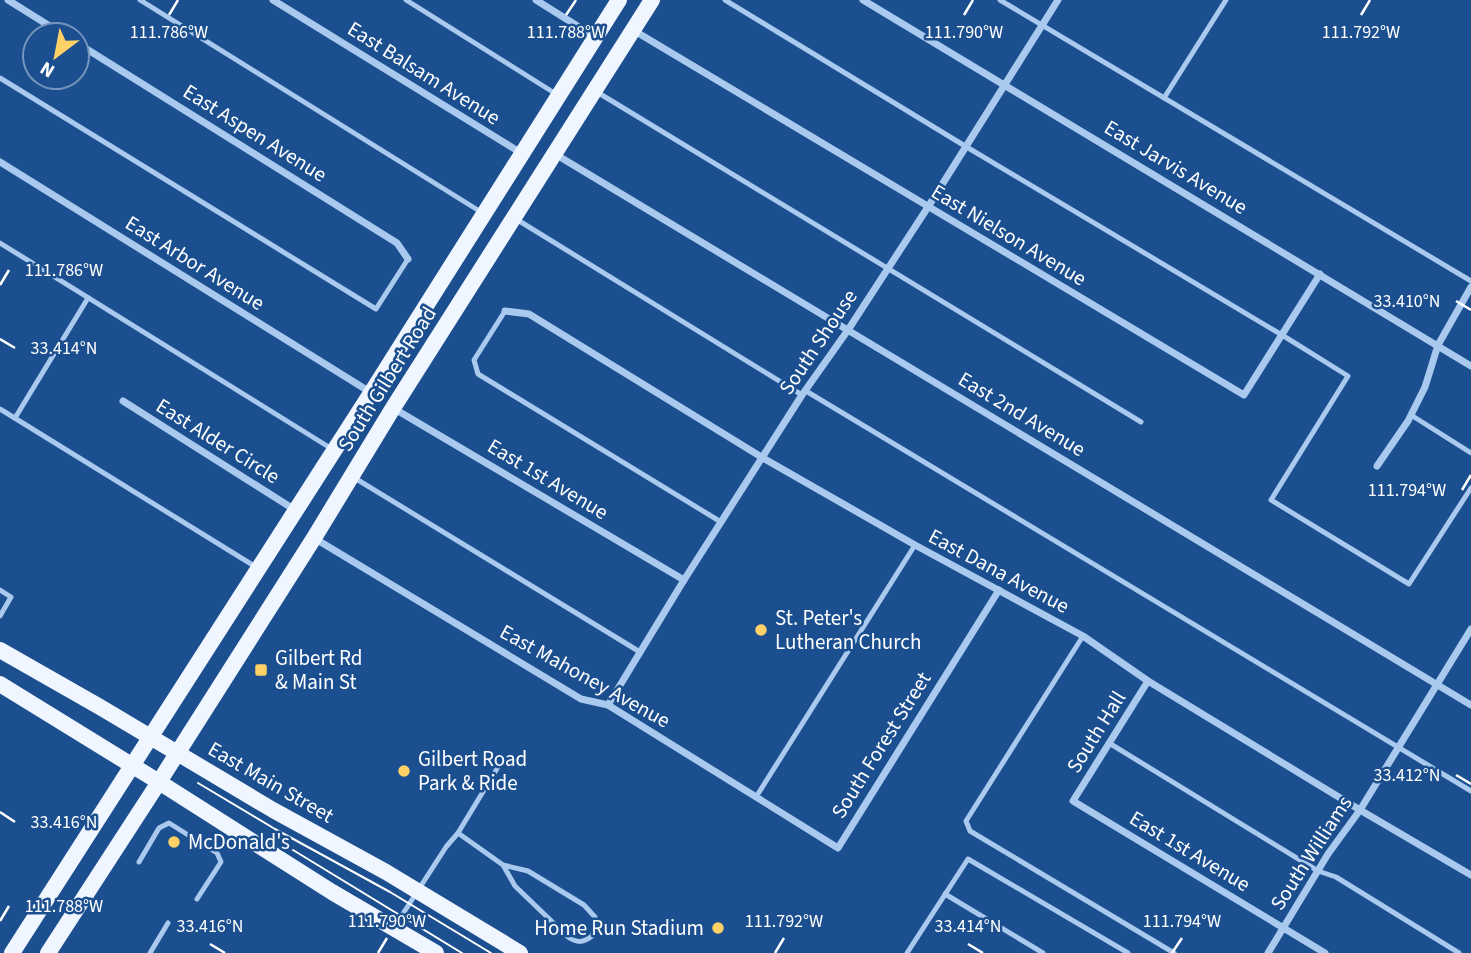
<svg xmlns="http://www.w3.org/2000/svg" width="1471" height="953" font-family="'Source Sans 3',sans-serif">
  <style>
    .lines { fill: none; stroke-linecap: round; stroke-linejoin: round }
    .service { stroke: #a9c9ee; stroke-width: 5 }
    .minor { stroke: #a9c9ee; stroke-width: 7 }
    .primary { stroke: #f0f6ff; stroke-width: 16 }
    .tram { stroke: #fff; stroke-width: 2 }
    .ticks { fill: none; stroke: #fff; stroke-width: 2.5 }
    .poi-dot { fill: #ffd166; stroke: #1b4f8f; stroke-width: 2.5 }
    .labels { text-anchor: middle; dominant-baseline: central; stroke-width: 5; stroke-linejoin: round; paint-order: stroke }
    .street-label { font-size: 21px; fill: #fff; stroke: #1b4f8f }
    .poi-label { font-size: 21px; fill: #fff; stroke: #1b4f8f; text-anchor: start }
    .ticks-label { font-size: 18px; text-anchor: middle; fill: #fff; stroke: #1b4f8f; stroke-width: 5; stroke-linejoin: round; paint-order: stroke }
  </style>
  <rect width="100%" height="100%" fill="#1b4f8f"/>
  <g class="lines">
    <g class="service">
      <polyline points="140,0 481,212"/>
      <polyline points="406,0 556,94"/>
      <polyline points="725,0 965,146 1282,335 1348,376 1271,500 1409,584 1471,488"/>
      <polyline points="1000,0 1471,281"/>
      <polyline points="0,78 376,309 408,259"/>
      <polyline points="597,92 1141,422"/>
      <polyline points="1164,98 1226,0"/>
      <polyline points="516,219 802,395"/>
      <polyline points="0,243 332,449"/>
      <polyline points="505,311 474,360 478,374 721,522"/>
      <polyline points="806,391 1471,791"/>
      <polyline points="0,409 256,567"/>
      <polyline points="1411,415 1471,453"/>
      <polyline points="15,418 88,298"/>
      <polyline points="353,477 640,652"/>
      <polyline points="0,590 11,597 0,616"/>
      <polyline points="1083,636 966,821 970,831 1174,953"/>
      <polyline points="1109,743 1318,871 1336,877 1459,953"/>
      <polyline points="756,797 915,545"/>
      <path d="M458 833 503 865 528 871 584 905 595 917 597 924 592 936C583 943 577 943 568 937L515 886 503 865"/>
      <polyline points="139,862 159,828 169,823 217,853 221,862 197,899"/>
      <polyline points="945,894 1043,953"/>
      <polyline points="395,926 446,847 458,833 498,767"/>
      <polyline points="150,953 168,923"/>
      <polyline points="907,953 968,859 1128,953"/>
    </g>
    <g class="minor">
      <polyline points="8,0 64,35"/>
      <polyline points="273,0 521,153"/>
      <polyline points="536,0 595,37"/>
      <polyline points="863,0 1471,366"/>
      <polyline points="633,30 1244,395 1320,274"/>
      <polyline points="77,43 397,243 408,259"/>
      <polyline points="555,154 1471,705"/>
      <polyline points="0,162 370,392"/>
      <polyline points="505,311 529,314 763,458 915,545 1083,636 1148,681 1360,810 1471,875"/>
      <polyline points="123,401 295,510"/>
      <polyline points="393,408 684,580"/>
      <polyline points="1377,466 1408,421 1425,387 1438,345 1471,287"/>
      <polyline points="314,538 581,699 608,705 838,848 999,590"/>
      <polyline points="1148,681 1073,801 1325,953"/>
      <polyline points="608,705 684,580 802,395 848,330 928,207 1058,0"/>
      <polyline points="1268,953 1328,854 1360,810 1471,629"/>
    </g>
    <g class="primary">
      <polyline points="0,650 100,707 273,810 386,872 520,953"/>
      <polyline points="0,684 159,782 332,892 436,953"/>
      <polyline points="12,953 371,393 619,0"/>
      <polyline points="48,953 159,782 314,538 393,408 652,0"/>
    </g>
    <g class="tram">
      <polyline points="198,783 275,829 390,892 491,953"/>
      <polyline points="293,850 462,953"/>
    </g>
  </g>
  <path class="ticks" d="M169 15 178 0M566 15 576 0M964 15 973 0M1361 15 1370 0M0 285 9 270M1456 301 1471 310M0 339 15 348M1462 490 1471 475M1456 775 1471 784M0 812 15 822M0 921 9 906M210 944 225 953M968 944 983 953M378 953 387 938M775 953 784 938M1172 953 1182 938"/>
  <g class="poi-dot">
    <circle cx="761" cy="630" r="7"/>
    <rect x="254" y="663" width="14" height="14" rx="3.5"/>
    <circle cx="404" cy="771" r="7"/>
    <circle cx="174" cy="842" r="7"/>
    <circle cx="718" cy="928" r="7"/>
  </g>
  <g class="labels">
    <g class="street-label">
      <text transform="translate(424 73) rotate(32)">East Balsam Avenue</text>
      <text transform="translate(255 133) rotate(32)">East Aspen Avenue</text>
      <text transform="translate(1176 167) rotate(31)">East Jarvis Avenue</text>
      <text transform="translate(1009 235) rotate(31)">East Nielson Avenue</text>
      <text transform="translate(195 263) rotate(32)">East Arbor Avenue</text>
      <text transform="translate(818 342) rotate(-56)">South Shouse</text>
      <text transform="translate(387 379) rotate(-58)">South Gilbert Road</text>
      <text transform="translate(1022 414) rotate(31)">East 2nd Avenue</text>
      <text transform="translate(218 441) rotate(32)">East Alder Circle</text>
      <text transform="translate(548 479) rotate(31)">East 1st Avenue</text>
      <text transform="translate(999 571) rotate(28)">East Dana Avenue</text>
      <text transform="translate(585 676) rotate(29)">East Mahoney Avenue</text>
      <text transform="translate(1096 732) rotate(-58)">South Hall</text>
      <text transform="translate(881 745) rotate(-58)">South Forest Street</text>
      <text transform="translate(271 782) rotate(30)">East Main Street</text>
      <text transform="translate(1190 851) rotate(31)">East 1st Avenue</text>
      <text transform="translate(1311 853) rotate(-57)">South Williams</text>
    </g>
    <g class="poi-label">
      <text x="775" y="618">St. Peter's<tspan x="775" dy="24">Lutheran Church</tspan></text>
      <text x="275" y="658">Gilbert Rd<tspan x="275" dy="24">&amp; Main St</tspan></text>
      <text x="418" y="759">Gilbert Road<tspan x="418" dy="24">Park &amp; Ride</tspan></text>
      <text x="188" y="842">McDonald's</text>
      <text x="704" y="928" text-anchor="end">Home Run Stadium</text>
    </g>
  </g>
  <g class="ticks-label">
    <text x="169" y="38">111.786°W</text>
    <text x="566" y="38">111.788°W</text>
    <text x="964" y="38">111.790°W</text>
    <text x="1361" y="38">111.792°W</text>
    <text x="64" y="276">111.786°W</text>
    <text x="1407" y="307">33.410°N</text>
    <text x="64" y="354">33.414°N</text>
    <text x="1407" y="496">111.794°W</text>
    <text x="1407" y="781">33.412°N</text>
    <text x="64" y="828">33.416°N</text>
    <text x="64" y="912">111.788°W</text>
    <text x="387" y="927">111.790°W</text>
    <text x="784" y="927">111.792°W</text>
    <text x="1182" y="927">111.794°W</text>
    <text x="210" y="932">33.416°N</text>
    <text x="968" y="932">33.414°N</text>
  </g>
  <g transform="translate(56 56) rotate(212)"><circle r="33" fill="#1b4f8f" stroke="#7695bc" stroke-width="2"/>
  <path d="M0-5L12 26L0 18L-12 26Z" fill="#ffd166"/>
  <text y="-10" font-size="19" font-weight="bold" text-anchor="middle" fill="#ffffff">N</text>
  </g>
</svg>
